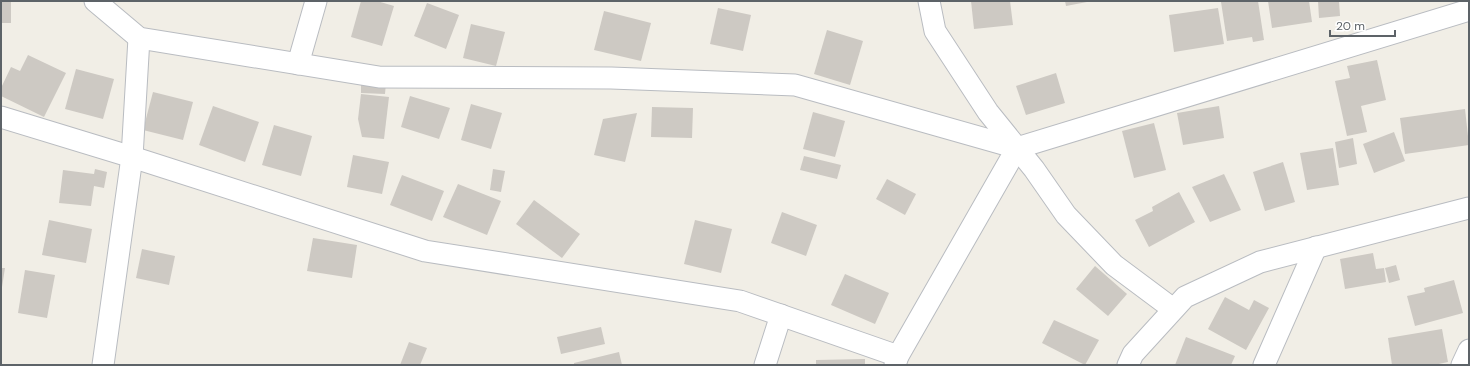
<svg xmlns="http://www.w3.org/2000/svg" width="1470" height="366" font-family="'DM Sans',sans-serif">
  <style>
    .building { fill: #cdc9c3 }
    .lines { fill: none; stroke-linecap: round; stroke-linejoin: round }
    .street-casing { stroke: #b9bcc1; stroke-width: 23 }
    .street { stroke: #fff; stroke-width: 21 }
  </style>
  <rect width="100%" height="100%" fill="#f1eee6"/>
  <g class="building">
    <rect x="1" y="1" width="10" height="22"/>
    <polygon points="361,1 377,1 394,6 382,46 351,37"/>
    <polygon points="971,1 1010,1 1013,25 974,29"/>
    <polygon points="1065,1 1086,1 1087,2 1066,6"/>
    <polygon points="1226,1 1258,1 1264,40 1253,42 1252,37 1227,41 1221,2"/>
    <polygon points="1268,1 1309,1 1312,22 1272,28"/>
    <polygon points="1318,1 1339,1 1340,16 1319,18"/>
    <polygon points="427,3 459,15 446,49 414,36"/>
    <polygon points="718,8 751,15 743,51 710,44"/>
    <polygon points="1218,8 1224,44 1174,52 1169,15"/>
    <polygon points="604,11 651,23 641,61 594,50"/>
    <polygon points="471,24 505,32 496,66 463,58"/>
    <polygon points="827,30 863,41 850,85 814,74"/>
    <polygon points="28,55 66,73 44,117 1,96 1,88 11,67 20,71"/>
    <polygon points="1377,60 1386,100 1361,106 1367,132 1347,136 1335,81 1350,78 1347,66"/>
    <polygon points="76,69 114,79 103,119 65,109"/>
    <polygon points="1056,73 1065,103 1026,115 1016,86"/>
    <polygon points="361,82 386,83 385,94 361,93"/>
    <polygon points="153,92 193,102 183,140 143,130"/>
    <polygon points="361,94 389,97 384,139 362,137 358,119"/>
    <polygon points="410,96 450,108 439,139 401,127"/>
    <polygon points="471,104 502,113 491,149 461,140"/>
    <polygon points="213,106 259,122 245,162 199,145"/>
    <polygon points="1219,106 1224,138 1183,145 1177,113"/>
    <polygon points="652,107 693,108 692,138 651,137"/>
    <polygon points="1465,109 1469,145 1405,154 1400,118"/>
    <polygon points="813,112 845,121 835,157 803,149"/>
    <polygon points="637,113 625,162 594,155 603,119"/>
    <polygon points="1154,123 1166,170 1134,178 1122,131"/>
    <polygon points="274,125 312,136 301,176 262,165"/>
    <polygon points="1394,132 1405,161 1374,173 1363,144"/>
    <polygon points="1353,138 1357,164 1339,168 1335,142"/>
    <polygon points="1333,148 1339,185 1307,190 1300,153"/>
    <polygon points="353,155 389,162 382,194 347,187"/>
    <polygon points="804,156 841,165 837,179 800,170"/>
    <polygon points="1283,162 1295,202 1265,211 1253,172"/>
    <polygon points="95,169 107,172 104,188 94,186 91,206 59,203 63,170 94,174"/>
    <polygon points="493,169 505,171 501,192 490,190"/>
    <polygon points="1224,174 1241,210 1210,222 1192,187"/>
    <polygon points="402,175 444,191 432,221 390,205"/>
    <polygon points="887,179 916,194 905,215 876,199"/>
    <polygon points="458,184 501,201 487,235 443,217"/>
    <polygon points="1179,192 1195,222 1149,247 1135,220 1153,211 1152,207"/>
    <polygon points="534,200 580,234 562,258 516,224"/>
    <polygon points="782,212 817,225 806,256 771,243"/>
    <polygon points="49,220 92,229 86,263 42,255"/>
    <polygon points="695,220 732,229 721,273 684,264"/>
    <polygon points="313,238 357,245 352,278 307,271"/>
    <polygon points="142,249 175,256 169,285 136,278"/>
    <polygon points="1373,253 1376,269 1384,268 1386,282 1345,289 1340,259"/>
    <polygon points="1396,265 1400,280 1389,283 1385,268"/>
    <polygon points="1095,266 1127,294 1108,316 1076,289"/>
    <polygon points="1,268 5,268 2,287 1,286"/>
    <polygon points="25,270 55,275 47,318 18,313"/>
    <polygon points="845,274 889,293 875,324 831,305"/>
    <polygon points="1454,280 1463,313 1415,326 1407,296 1425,292 1424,288"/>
    <polygon points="1225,297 1249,310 1254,300 1269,308 1246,350 1208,329"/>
    <polygon points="1054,320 1099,340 1085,365 1042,343"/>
    <polygon points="601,327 605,344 561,354 557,337"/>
    <polygon points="1442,329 1448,362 1434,365 1392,365 1388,338"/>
    <polygon points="1186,337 1235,356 1231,365 1175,365"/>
    <polygon points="409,342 427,348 420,365 400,365"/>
    <polygon points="619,352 622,365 574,365 574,363"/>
    <polygon points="865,359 865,365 816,365 816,360"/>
  </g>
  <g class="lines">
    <g class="street-casing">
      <g id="street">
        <polyline points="95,1 139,38 379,77 611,78 795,85 1017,148 1469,10"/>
        <polyline points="929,1 935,31 988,112 1034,169 1066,215 1114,265 1173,309"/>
        <polyline points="298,64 316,1"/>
        <polyline points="1,117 132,157 425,251 740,301 898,356"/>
        <polyline points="103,365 132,157 139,38"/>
        <polyline points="765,365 781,315"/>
        <polyline points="895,365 898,356 1017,148"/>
        <polyline points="1128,365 1133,354 1185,297 1260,262 1469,208"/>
        <polyline points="1264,365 1316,247"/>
        <polyline points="1462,365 1469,350"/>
      </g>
    </g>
    <use href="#street" class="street"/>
  </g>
  <rect width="1470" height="366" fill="none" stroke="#5d6368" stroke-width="4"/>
  <path d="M1330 30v6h65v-6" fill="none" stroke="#5d6368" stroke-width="2"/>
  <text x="1336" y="30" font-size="12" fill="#5d6368" stroke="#ffffff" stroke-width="3" paint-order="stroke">20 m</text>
</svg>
